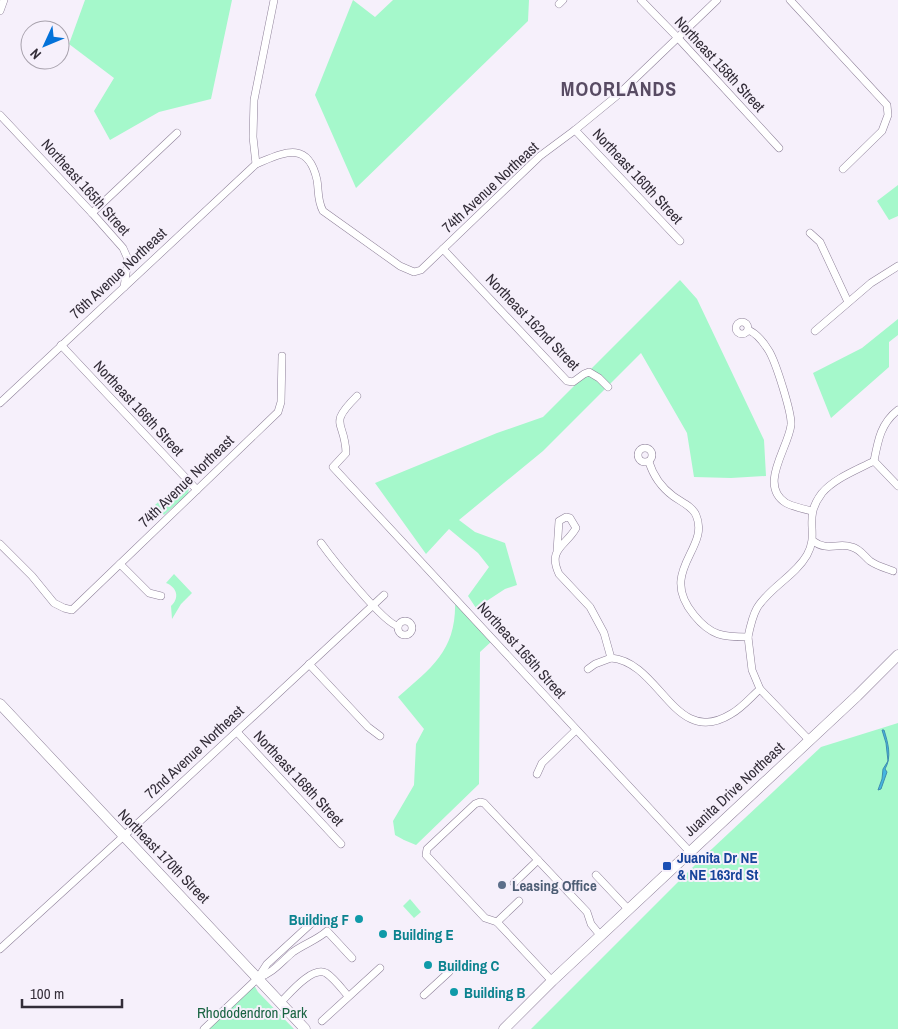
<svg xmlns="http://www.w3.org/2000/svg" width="898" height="1029" font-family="'Archivo Narrow',sans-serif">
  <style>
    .green { fill: #a5f8cb }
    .water { fill: #44b6e2; stroke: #3f8daf }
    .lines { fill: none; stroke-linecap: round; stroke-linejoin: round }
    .minor-casing { stroke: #8e8099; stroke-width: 8 }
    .secondary-casing { stroke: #8e8099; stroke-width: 11 }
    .minor { stroke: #fff; stroke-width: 7 }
    .secondary { stroke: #fff; stroke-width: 10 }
    .transit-dot { fill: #1a4fb4; stroke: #f6f0fb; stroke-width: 2 }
    .service-dot { fill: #5c6f8a; stroke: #f6f0fb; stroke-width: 2 }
    .culture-dot { fill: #0f9aa8; stroke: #f6f0fb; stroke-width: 2 }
    .labels { text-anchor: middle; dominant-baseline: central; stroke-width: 4; stroke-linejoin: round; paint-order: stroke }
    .street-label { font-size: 15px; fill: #332d38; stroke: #f6f0fb }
    .transit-label { font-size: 15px; font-weight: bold; fill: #164399; stroke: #f6f0fb; text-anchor: start }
    .service-label { font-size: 15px; font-weight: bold; fill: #4e5e75; stroke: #f6f0fb; text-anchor: start }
    .culture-label { font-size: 15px; font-weight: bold; fill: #0d838f; stroke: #f6f0fb; text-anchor: start }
    .park-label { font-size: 15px; fill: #1a6443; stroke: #f6f0fb }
    .district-label { font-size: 20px; font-weight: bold; letter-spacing: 1px; fill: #584b63; stroke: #f6f0fb }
  </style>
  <rect width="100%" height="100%" fill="#f6f0fb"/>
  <g class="green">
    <polygon points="85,0 232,0 211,99 159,112 110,140 94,111 114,78 69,44"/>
    <polygon points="353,0 375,17 393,0 529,0 528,21 356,188 315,95"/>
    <polygon points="898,185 898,216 889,220 877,201"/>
    <polygon points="680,280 697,299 764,440 766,476 731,478 694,477 687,433 641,353 543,451 459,520 475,532 505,543 517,585 505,589 476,608 468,596 489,567 478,553 449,529 426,554 375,483 497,433 543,417"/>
    <polygon points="898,319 898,335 889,342 889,367 831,418 813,373 862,348"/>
    <polygon points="182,481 189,488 188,494 164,515 155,505"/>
    <path d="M174 574 192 593 181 604 172 619 171 606C180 598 177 587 166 583Z"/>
    <path d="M455 600 493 640 480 652 479 784 416 845 404 840 395 835 393 821 414 785 416 744 424 729 398 697C433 667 457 649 455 600Z"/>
    <polygon points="898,723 898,1029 531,1029 699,861 821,747"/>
    <polygon points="410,899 421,912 414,918 403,906"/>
    <polygon points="254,985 258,992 294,1029 208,1029"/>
  </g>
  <path class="water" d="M882 730H884C888 743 892 757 885 769L887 772 881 789 878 790 882 779 883 769 888 761 886 743Z"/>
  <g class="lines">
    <g class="minor-casing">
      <g id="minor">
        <polyline points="641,0 678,38 779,148"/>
        <polyline points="790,0 887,105 888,115 882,131 843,169"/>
        <polyline points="559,4 563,0"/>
        <polyline points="0,11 4,0"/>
        <polyline points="0,115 92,213 123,248 127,257 127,267 124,287"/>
        <polyline points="575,130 680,241"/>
        <polyline points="256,164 253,137 254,100 274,0"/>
        <polyline points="92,213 177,133"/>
        <polyline points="810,233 820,242 848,302"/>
        <polyline points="443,249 567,381 573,382 584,374 589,372 599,378 608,387"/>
        <circle cx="742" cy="328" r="6"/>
        <path d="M748 330C757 333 764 343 769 351 776 363 792 413 791 425 788 449 758 485 786 503 794 507 803 509 812 511"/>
        <polyline points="815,331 871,283 898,266"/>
        <polyline points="61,345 197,490"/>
        <path d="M357 396C327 426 345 420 346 453L333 467 689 851"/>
        <path d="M0 403 256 164C283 153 308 139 317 180 319 191 317 200 323 211L400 266 414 272 421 270 540 156 575 130 619 94 717 0"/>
        <circle cx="645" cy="455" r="7"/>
        <polyline points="874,461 898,486"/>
        <path d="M649 462C653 475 661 487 673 496 681 502 692 506 696 515 711 549 657 570 694 615 711 636 723 637 748 637L752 670 760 689 809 740"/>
        <path d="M813 541C828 552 838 542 852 547 860 549 864 556 870 561 877 566 885 568 893 571"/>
        <path d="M321 543C331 557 384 624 398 626"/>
        <polyline points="0,544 32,576 54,603 64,608 72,610 278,412 281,402 282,356"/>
        <path d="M557 551 559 521 566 517 570 518 576 528C566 546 547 549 559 574L590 607 604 633 611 658C661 662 674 749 731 714 742 708 751 697 760 689"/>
        <polyline points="120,564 149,593 161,596"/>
        <circle cx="405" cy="628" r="7"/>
        <path d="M748 637C750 627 752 617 757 608 770 587 795 576 807 555 820 532 802 519 822 493 835 478 857 470 874 461 878 440 881 423 898 410"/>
        <polyline points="309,664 368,727 380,736"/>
        <polyline points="588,669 595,664 611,658"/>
        <polyline points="237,732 341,844"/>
        <polyline points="537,774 542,763 576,730"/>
        <polyline points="596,875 628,909"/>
        <polyline points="514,883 538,860"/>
        <polyline points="497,922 519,901"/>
        <polyline points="0,949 161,802 384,595"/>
        <path d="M258 978C273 973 281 962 293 952 304 944 317 940 327 931L352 958"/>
        <polyline points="552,981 497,922 485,918 426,855 427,849 475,804 480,802 484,803 587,912 591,924 600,935"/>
        <polyline points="424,995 449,972"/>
        <path d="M281 1002C290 993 312 966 326 973 334 978 342 989 348 996"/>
        <polyline points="322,1021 380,968"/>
        <polyline points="204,1029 258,978 267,964 315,920"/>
      </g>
    </g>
    <g class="secondary-casing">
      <g id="secondary">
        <polyline points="0,704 305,1029"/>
        <polyline points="504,1029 552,981 857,696 898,655"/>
      </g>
    </g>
    <use href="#minor" class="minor"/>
    <use href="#secondary" class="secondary"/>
  </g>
  <rect class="transit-dot" x="662" y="861" width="10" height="10" rx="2.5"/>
  <circle class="service-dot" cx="502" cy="885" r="5"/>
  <g class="culture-dot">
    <circle cx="359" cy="919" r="5"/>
    <circle cx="383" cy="934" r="5"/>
    <circle cx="428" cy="965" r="5"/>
    <circle cx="454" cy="992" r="5"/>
  </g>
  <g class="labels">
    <g class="street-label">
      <text transform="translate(720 64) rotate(47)">Northeast 158th Street</text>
      <text transform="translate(638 176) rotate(47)">Northeast 160th Street</text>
      <text transform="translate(86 187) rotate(48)">Northeast 165th Street</text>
      <text transform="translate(490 187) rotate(-43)">74th Avenue Northeast</text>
      <text transform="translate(118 273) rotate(-43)">76th Avenue Northeast</text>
      <text transform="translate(533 322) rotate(46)">Northeast 162nd Street</text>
      <text transform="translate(139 408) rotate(47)">Northeast 166th Street</text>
      <text transform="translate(186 481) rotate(-44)">74th Avenue Northeast</text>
      <text transform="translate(522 650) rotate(48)">Northeast 165th Street</text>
      <text transform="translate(194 752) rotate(-43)">72nd Avenue Northeast</text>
      <text transform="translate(299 778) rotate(47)">Northeast 168th Street</text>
      <text transform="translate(734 789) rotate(-43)">Juanita Drive Northeast</text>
      <text transform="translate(164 856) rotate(46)">Northeast 170th Street</text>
    </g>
    <g class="transit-label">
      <text x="677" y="857">Juanita Dr NE<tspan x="677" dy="17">&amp; NE 163rd St</tspan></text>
    </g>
    <g class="service-label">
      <text x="512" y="885">Leasing Office</text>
    </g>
    <g class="culture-label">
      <text x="349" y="919" text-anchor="end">Building F</text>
      <text x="393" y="934">Building E</text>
      <text x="438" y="965">Building C</text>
      <text x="464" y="992">Building B</text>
    </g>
    <g class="park-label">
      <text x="252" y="1012">Rhododendron Park</text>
    </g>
    <g class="district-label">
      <text x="619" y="88">MOORLANDS</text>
    </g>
  </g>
  <g transform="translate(45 45) rotate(226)"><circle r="24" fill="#f6f0fb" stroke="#a8a2ad"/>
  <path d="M0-4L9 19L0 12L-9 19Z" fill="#0372d9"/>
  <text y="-8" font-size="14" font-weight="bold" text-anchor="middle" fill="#332d38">N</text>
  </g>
  <path d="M22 999v8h100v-8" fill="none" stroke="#332d38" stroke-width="2.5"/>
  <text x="30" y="999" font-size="15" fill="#332d38" stroke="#f6f0fb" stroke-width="4" paint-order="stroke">100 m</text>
</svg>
